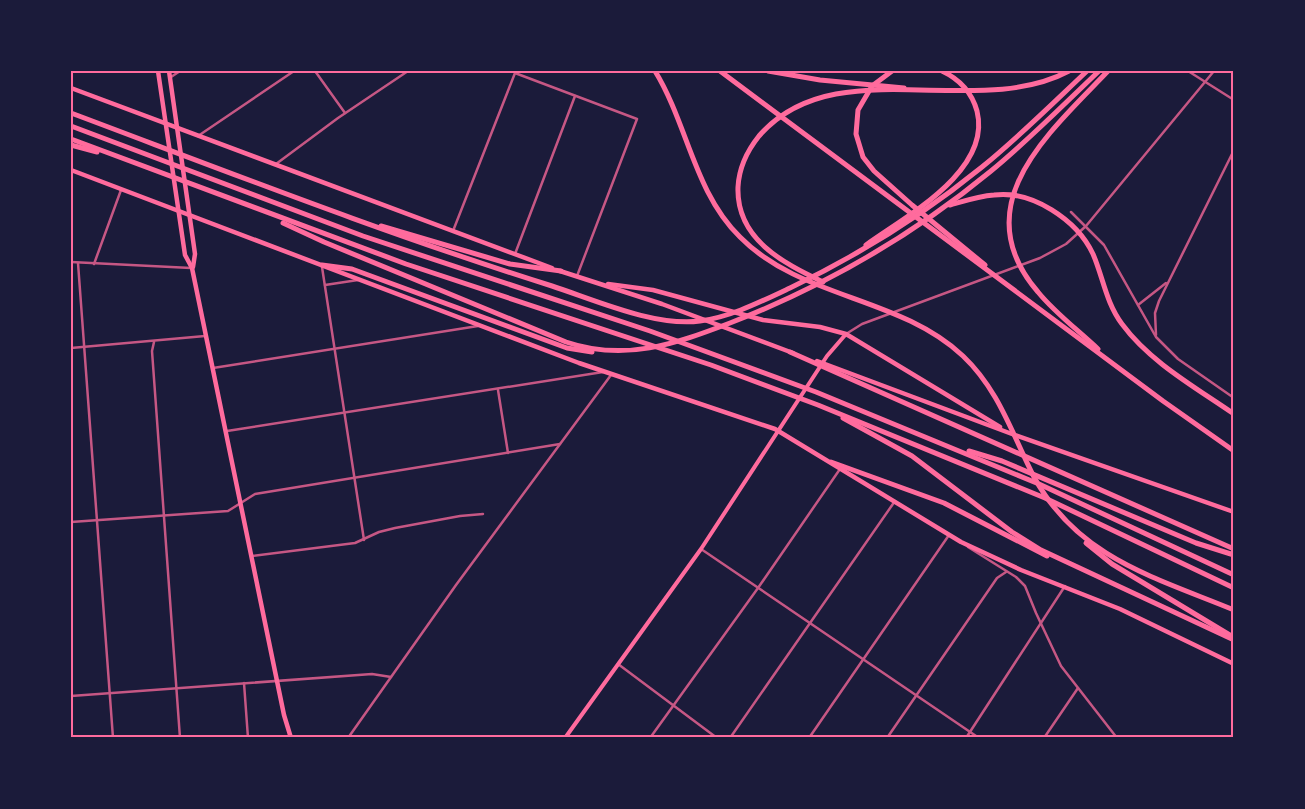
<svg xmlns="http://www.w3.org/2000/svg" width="1305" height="809" font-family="'Noto Sans',sans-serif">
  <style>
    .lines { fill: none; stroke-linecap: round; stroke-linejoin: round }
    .minor { stroke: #c65784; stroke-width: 2.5 }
    .secondary { stroke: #ff6b9d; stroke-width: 4 }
    .primary { stroke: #ff6b9d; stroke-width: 4.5 }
    .motorway { stroke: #ff6b9d; stroke-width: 5 }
    .neatline { fill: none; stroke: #ff6b9d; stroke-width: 2 }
  </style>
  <rect width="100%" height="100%" fill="#1b1b3a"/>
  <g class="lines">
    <g class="minor">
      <polyline points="315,71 345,113"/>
      <polyline points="1188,71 1234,100"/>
      <polyline points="171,77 180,71"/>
      <polyline points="198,136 294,71"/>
      <polyline points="276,164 338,118 408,71"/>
      <polyline points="1071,212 1104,245 1156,337 1178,359 1234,398"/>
      <polyline points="453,231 515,73 637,119 577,276"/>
      <polyline points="515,254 575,96"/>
      <polyline points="71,262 191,268"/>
      <polyline points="78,263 113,738"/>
      <polyline points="94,264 121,190"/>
      <polyline points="322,267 364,540"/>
      <polyline points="325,285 358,280"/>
      <polyline points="1138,305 1166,283"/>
      <polyline points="846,334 862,324 1040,258 1066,244 1086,226 1214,71"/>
      <polyline points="1156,335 1155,313 1159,301 1234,150"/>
      <polyline points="154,342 152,351 180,738"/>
      <polyline points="71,348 205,336"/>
      <polyline points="213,368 478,326"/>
      <polyline points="498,390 508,453"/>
      <polyline points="227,431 603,372"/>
      <polyline points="71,522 228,511 255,494 560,444"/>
      <polyline points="968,547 1016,577 1025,586 1036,613 1061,666 1117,738"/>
      <polyline points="701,549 979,738"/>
      <polyline points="252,556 355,543 379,532 395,528 460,516 483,514"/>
      <polyline points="618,664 717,738"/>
      <polyline points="244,683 248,738"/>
      <polyline points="71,696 372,674 391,677"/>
      <polyline points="348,738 456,585 611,375"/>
      <polyline points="650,738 758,588 840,469"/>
      <polyline points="730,738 895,501"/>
      <polyline points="809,738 949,535"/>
      <polyline points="887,738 997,578 1006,572"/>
      <polyline points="966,738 1065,586"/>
      <polyline points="1044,738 1078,688"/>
    </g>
    <polyline class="secondary" points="565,738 701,549 827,356 846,334"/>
    <g class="primary">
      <polyline points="158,71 185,255 192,268 284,715 291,738"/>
      <polyline points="169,71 195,254 193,267"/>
      <polyline points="71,88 552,268"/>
      <polyline points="71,170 579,363 775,429 961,542 1021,570 1120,609 1234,664"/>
      <polyline points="560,271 662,304 793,353"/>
      <polyline points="608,284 653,290 763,320 820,327 846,334 1000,427"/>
      <polyline points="817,361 1012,434 1234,512"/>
    </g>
    <g class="motorway">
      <path d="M655 71C688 125 694 192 740 237 801 299 899 296 963 356 999 390 1012 434 1034 477 1078 558 1154 577 1234 610"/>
      <polyline points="720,71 1163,401 1234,451"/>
      <polyline points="768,71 820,80 904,88"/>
      <polyline points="892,71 872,86 858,110 856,134 863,157 874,171 912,205 985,265"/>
      <path d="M71 113C231 173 389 235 552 286 595 300 655 327 700 321 731 317 762 301 790 288 859 255 923 215 982 167 1019 137 1052 104 1087 71"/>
      <polyline points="71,126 363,236 650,331 816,392 1039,484 1234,575"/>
      <polyline points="71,139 406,264 711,365 818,405 1045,498 1234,588"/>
      <polyline points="71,145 97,152"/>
      <path d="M950 205C964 201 979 196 994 195 1032 190 1077 220 1093 254 1103 277 1106 303 1122 324 1150 362 1195 387 1234 414"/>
      <path d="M283 223 324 242 566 342C625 362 675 344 730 323 825 286 912 236 991 171 1029 140 1063 105 1099 71"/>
      <polyline points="381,226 510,264 561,271"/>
      <path d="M866 245C906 216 992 171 977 111 972 93 959 79 942 71"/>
      <polyline points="322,265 352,269 567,348 592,352"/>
      <path d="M823 282C783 263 736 239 738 187 739 168 747 151 759 136 834 49 975 121 1069 71"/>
      <path d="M1098 349C1078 330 1055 313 1038 292 963 205 1050 132 1108 71"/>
      <polyline points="790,352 1234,549"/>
      <polyline points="843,418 912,456 1012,532 1041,550 1234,640"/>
      <polyline points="969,451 1002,461 1196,543 1234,555"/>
      <polyline points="831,462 944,503 1047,556"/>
      <polyline points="1086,543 1112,564 1233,637"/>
    </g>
  </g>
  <rect width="1305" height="809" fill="none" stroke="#1b1b3a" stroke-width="145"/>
  <rect x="72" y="72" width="1160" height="664" class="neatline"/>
</svg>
